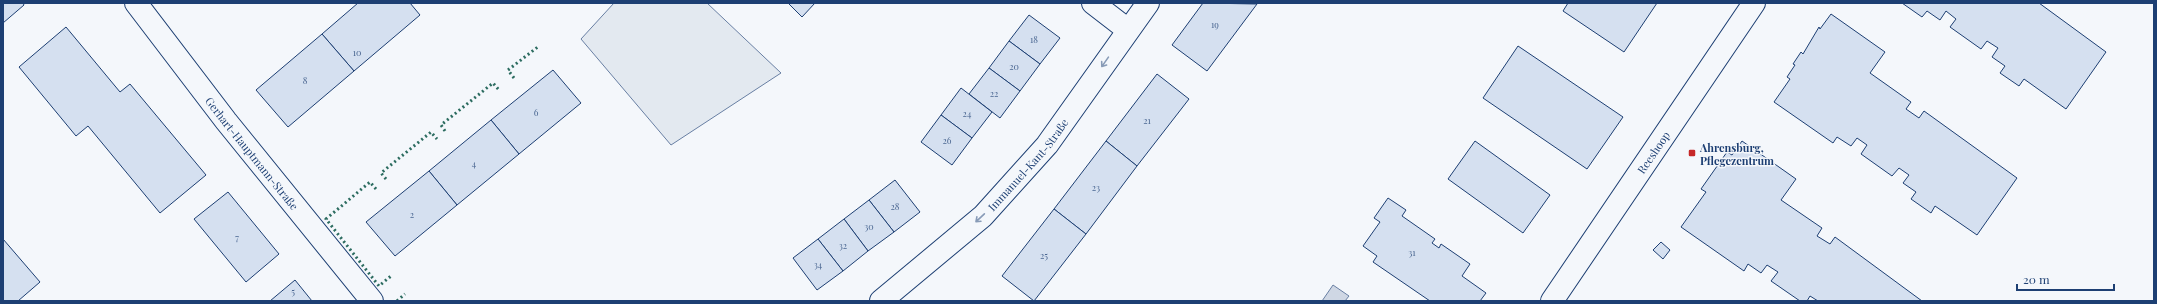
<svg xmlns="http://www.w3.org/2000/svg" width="2157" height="304" font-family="'Playfair Display',serif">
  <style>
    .green { fill: #e3e9f0; stroke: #687fa3 }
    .water { fill: #cfd7e4; stroke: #687fa3 }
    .building { fill: #d5e0f0; stroke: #1d3f73 }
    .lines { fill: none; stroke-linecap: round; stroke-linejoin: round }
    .street-casing { stroke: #1d3f73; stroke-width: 24 }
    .secondary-casing { stroke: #1d3f73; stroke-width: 24 }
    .street { stroke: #f4f7fb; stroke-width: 22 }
    .secondary { stroke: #f4f7fb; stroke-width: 22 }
    .hedge { stroke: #2c6c60; stroke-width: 3; stroke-dasharray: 2 3; stroke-linecap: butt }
    .oneway { stroke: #889bb7 }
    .poi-dot { fill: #c62828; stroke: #f4f7fb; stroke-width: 1.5 }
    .labels { text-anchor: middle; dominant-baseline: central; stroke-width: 3; stroke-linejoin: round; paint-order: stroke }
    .number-label { font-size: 9px; fill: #4b6792 }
    .poi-label { font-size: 11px; font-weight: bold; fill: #1d3f73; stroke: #f4f7fb; text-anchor: start }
    .street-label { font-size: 11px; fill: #1d3f73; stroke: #f4f7fb }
  </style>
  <rect width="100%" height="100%" fill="#f4f7fb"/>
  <polygon class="green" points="614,3 707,3 781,73 671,145 581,39"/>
  <polygon class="water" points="1333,285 1349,296 1345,301 1322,301"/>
  <g class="building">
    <polygon points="3,3 23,3 24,5 3,23"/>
    <polygon points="358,3 410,3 420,15 354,71 322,34"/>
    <polygon points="788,3 815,3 802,17"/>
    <polygon points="1203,3 1257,4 1207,71 1172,45"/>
    <polygon points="1568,3 1657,3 1624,52 1563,11"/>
    <polygon points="1902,3 2039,3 2106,52 2066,109 2024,79 2019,86 2000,73 2005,66 1992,57 1998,48 1987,41 1981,49 1950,27 1956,19 1946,11 1940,20 1927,11 1922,17"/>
    <polygon points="1831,14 1885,52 1870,73 1911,102 1906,109 1919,118 1924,111 2017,178 1977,235 1935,206 1931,213 1911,199 1916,192 1903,183 1909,175 1899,168 1892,176 1861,154 1867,145 1857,138 1851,146 1837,137 1833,143 1774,102 1790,79 1787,77 1795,65 1793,64 1801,52 1803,54 1819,27 1820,29"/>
    <polygon points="1029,15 1060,38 1040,64 1009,41"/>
    <polygon points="66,27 120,92 130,84 206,175 160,213 88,126 76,136 19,67"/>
    <polygon points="322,34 354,71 288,127 256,90"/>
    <polygon points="1009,41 1040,64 1020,91 989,68"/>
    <polygon points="1518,46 1623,117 1587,169 1483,98"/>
    <polygon points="989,68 1020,91 1000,118 969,94"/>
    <polygon points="553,70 581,103 519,154 491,120"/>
    <polygon points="1157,74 1189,99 1137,166 1106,141"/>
    <polygon points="961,88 992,112 972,138 941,115"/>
    <polygon points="941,115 972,138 952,165 921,142"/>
    <polygon points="491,120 519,154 457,205 429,171"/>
    <polygon points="1106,141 1137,166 1086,234 1054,209"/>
    <polygon points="1475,141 1550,195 1523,233 1448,179"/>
    <polygon points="1742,141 1796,179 1781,200 1822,228 1817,236 1830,244 1835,237 1922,301 1818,301 1810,296 1807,301 1800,301 1771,281 1778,272 1767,265 1761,273 1748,264 1744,271 1681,227 1706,192 1701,189 1727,152 1732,155"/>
    <polygon points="429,171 457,205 395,256 366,222"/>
    <polygon points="895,180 920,212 894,232 869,200"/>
    <polygon points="228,192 279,254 246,282 194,219"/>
    <polygon points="1388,198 1406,210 1402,216 1435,239 1432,243 1439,248 1441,244 1470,264 1462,276 1486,293 1480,301 1430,301 1373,262 1377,256 1363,246 1380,222 1374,218"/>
    <polygon points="869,200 894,232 868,251 844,219"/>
    <polygon points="1054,209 1086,234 1034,301 1002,276"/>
    <polygon points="844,219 868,251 843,271 818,239"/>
    <polygon points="3,239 40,282 18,301 3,301"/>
    <polygon points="818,239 843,271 817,290 793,258"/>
    <polygon points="1661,242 1670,250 1663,259 1653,250"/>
    <polygon points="295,280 312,301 270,301"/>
  </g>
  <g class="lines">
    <g class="street-casing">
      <g id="street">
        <path id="s1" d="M136 3 226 121 372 301"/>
        <polyline points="1093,3 1128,30"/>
        <path id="s2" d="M881 301 983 216 1047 145 1148 3"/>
      </g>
    </g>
    <g class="secondary-casing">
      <g id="secondary">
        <path id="s3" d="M1552 301 1754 3"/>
      </g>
    </g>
    <use href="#street" class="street"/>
    <use href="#secondary" class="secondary"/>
    <g class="hedge">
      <polyline points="514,78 508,70 539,46"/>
      <polyline points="445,131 441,125 493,83 499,90"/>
      <polyline points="386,179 381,173 431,132 437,139"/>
      <polyline points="376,189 370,182 326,219 379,286 391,276"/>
      <polyline points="397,301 405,294"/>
    </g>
  </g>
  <defs><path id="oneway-shaft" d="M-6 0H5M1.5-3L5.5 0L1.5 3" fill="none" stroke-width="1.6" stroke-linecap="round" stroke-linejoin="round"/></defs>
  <g class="oneway">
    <use href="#oneway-shaft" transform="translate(1105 62) rotate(125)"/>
    <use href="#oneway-shaft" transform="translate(980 218) rotate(137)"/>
  </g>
  <rect class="poi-dot" x="1688" y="149" width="8" height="8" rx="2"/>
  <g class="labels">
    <g class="number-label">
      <text x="1215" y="24">19</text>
      <text x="1034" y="39">18</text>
      <text x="357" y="52">10</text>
      <text x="1014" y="66">20</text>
      <text x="305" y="80">8</text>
      <text x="994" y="93">22</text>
      <text x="536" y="112">6</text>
      <text x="967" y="113">24</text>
      <text x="1147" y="120">21</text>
      <text x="947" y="140">26</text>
      <text x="474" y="163">4</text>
      <text x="1096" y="187">23</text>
      <text x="895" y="206">28</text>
      <text x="412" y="214">2</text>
      <text x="869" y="226">30</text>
      <text x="237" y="237">7</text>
      <text x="843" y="245">32</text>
      <text x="1412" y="252">31</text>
      <text x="1044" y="255">25</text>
      <text x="818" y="264">34</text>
      <text x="293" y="291">5</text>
    </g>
    <g class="poi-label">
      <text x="1700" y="147">Ahrensburg,<tspan x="1700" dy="13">Pflegezentrum</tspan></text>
    </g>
    <g class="street-label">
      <text stroke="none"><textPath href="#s3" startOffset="180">Reeshoop</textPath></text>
      <text stroke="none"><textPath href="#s1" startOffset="190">Gerhart-Hauptmann-Straße</textPath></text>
      <text stroke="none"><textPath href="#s2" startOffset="201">Immanuel-Kant-Straße</textPath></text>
    </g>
  </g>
  <rect width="2157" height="304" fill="none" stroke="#1d3f73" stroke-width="8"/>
  <path d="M2017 284v6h97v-6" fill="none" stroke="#1d3f73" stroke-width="2"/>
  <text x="2023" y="284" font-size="12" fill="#1d3f73" stroke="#f4f7fb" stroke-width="3" paint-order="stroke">20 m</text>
</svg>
